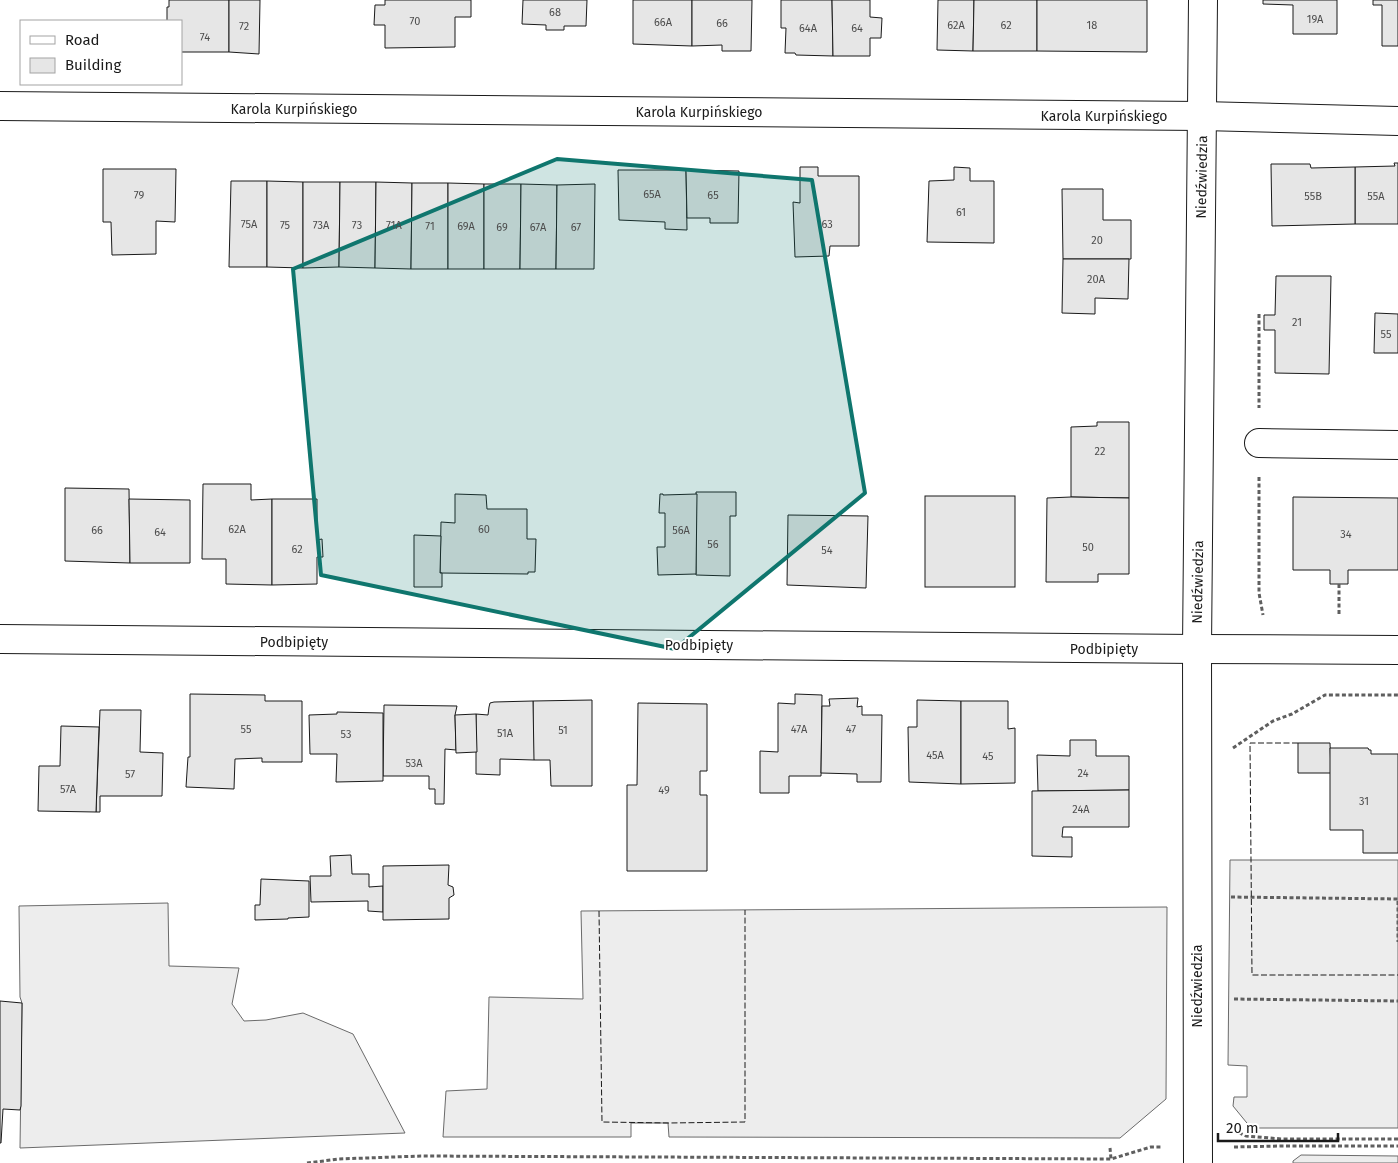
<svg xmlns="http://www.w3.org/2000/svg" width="1398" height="1163" font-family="'Fira Sans',sans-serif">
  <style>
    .built { fill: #ededed; stroke: #6a6a6a }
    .building { fill: #e6e6e6; stroke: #1a1a1a }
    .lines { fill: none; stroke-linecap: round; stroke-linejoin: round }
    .minor-casing { stroke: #1a1a1a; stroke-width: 30 }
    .path { stroke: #5f5f5f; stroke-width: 3; stroke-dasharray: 4 2.5; stroke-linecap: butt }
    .minor { stroke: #fff; stroke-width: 28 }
    .fence { stroke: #1a1a1a; stroke-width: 1; stroke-dasharray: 6 2.5; stroke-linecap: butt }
    .marked { fill: #0f766e; fill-opacity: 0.2; stroke: #0f766e; stroke-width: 4; stroke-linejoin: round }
    .labels { text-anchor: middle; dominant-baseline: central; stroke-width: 4; stroke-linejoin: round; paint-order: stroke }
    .number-label { font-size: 11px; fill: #4d4d4d }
    .street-label { font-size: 14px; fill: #1a1a1a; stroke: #fff }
  </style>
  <rect width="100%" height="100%" fill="#fff"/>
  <g class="built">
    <polygon points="1230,860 1398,860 1398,1128 1251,1128 1233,1106 1234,1097 1247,1097 1247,1066 1228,1065"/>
    <polygon points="168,903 169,966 239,968 232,1004 244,1021 266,1020 303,1013 353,1034 405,1133 20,1148 22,1003 20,997 19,906"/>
    <polygon points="1167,907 1166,1099 1120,1138 669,1137 668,1123 631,1123 631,1137 443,1137 446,1091 487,1089 489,997 583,999 581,911"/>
    <polygon points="1301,1155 1398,1156 1398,1163 1293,1163 1293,1161"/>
  </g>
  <g class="building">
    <polygon points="169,0 229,0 229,52 181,52 181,21 167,21 167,7 169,7"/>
    <polygon points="229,0 260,0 259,54 229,52"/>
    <polygon points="385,0 471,0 471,17 455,17 455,47 385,48 385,25 374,25 375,5 385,5"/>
    <polygon points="523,0 587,0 586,26 564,26 564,30 546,30 546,25 522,24"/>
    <polygon points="633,0 692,0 692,46 633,44"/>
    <polygon points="692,0 752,0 751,51 722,51 722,45 692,46"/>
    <polygon points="781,0 832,0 833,56 796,55 795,53 785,53 786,28 781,28"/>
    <polygon points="832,0 870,0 870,17 882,18 881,38 870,38 870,56 833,56"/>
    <polygon points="938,0 974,0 973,51 937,50"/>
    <polygon points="974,0 1037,0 1037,51 973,51"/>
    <polygon points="1037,0 1147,0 1147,52 1037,51"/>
    <polygon points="1263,0 1337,0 1337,34 1293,34 1293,5 1263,4"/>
    <polygon points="1373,0 1398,0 1398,46 1382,46 1382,5 1373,5"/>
    <polygon points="1394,163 1398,163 1398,224 1355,224 1355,167 1395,166"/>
    <polygon points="1271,164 1310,164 1311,168 1355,167 1355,224 1272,226"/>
    <polygon points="800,167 818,167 818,176 859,176 859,246 830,246 829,256 795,257 793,202 800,203"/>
    <polygon points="954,167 970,168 970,181 994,181 994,243 927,242 929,181 954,180"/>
    <polygon points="103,169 176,169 175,222 156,221 156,254 112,255 111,222 103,222"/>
    <polygon points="618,170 686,170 687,230 665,229 665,222 619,220"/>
    <polygon points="686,170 739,171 738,223 710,223 710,218 687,218"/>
    <polygon points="231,181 267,181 267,267 229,267"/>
    <polygon points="267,181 303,182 303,268 267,267"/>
    <polygon points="303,182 340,182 339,267 303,268"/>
    <polygon points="340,182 376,182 375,268 339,267"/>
    <polygon points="376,182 412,183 411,269 375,268"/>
    <polygon points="412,183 448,183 448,269 411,269"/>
    <polygon points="448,183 484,184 484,269 448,269"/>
    <polygon points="484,184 521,184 520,269 484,269"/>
    <polygon points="521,184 557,185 556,269 520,269"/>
    <polygon points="595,184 594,269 556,269 557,185"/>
    <polygon points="1062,189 1103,189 1103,220 1131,220 1131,259 1063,259"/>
    <polygon points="1063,259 1129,259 1128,299 1095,298 1095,314 1062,313"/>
    <polygon points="1276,276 1331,276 1329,374 1275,373 1275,330 1264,330 1264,315 1275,315"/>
    <polygon points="1375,313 1398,314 1398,353 1374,353"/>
    <polygon points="1097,422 1129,422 1129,498 1071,497 1071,427 1097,426"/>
    <polygon points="203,484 251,484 251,500 272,499 272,585 226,584 226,559 202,559"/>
    <polygon points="65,488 129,489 130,563 65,561"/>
    <polygon points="696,492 736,492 736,516 730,516 730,576 696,575"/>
    <polygon points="455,494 486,495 487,509 527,509 527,539 536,539 535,572 528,572 528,574 440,573 441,522 455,523"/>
    <polygon points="660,494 663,494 663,495 697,494 696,574 658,575 657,547 665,547 665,513 659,513"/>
    <rect x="925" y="496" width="90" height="91"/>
    <polygon points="1071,497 1129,498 1129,574 1098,574 1098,582 1046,582 1047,498"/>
    <polygon points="1293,497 1398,498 1398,570 1348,570 1348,584 1330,584 1330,570 1293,570"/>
    <polygon points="129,499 190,500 190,563 130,563"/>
    <polygon points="272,499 317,499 317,540 322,539 323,557 317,557 317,584 272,585"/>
    <polygon points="788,515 868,516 866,588 787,585"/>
    <polygon points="414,535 441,536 440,573 442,573 442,587 414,587"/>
    <polygon points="190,694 265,695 265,701 302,701 302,762 262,762 262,758 235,759 234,789 186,787 188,757 190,757"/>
    <polygon points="795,694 822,695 821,776 789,776 789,793 760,793 760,751 778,752 778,703 795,704"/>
    <polygon points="858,698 857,707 862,706 862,715 882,715 881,782 857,782 857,774 821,773 822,706 830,706 829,699"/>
    <polygon points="592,700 592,786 551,786 550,760 534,760 533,758 533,701"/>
    <polygon points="917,700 961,701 961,784 909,782 908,727 917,727"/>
    <polygon points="533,701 534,760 500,759 500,775 476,774 476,714 488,715 489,707 490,703 494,702"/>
    <polygon points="961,701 1008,701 1008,729 1015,728 1015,783 961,784"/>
    <polygon points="638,703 707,704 707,771 700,771 700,795 707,795 707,871 627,871 627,785 637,785"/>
    <polygon points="384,705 457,706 455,715 456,750 445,749 444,804 435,804 435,789 429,789 429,776 383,776"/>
    <polygon points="100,710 141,710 140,752 163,753 162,796 100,796 100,812 96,812"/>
    <polygon points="337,712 383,713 383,781 336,782 337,754 310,754 309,715 337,714"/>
    <polygon points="476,714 477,752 456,753 455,715"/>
    <polygon points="61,726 99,727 96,812 38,811 39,766 60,766"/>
    <polygon points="1070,740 1096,740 1096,756 1129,756 1129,790 1038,791 1037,755 1070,756"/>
    <polygon points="1298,743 1330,743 1331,773 1298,773"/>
    <polygon points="1330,748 1368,748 1369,750 1371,750 1371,754 1398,754 1398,853 1363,853 1363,830 1330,830"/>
    <polygon points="1129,790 1129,827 1063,827 1062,837 1072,837 1072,857 1032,856 1032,791"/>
    <polygon points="351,855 352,874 369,874 369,887 383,886 383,912 368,911 368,901 311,902 310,876 331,876 330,856"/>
    <polygon points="449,865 448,885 453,887 454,895 449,898 449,919 383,920 383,866"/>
    <polygon points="261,879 309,881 309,917 288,918 288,919 255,920 255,905 260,905"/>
    <polygon points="0,1001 22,1003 21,1106 20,1110 3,1109 1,1143 0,1143"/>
  </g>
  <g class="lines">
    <g class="minor-casing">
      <g id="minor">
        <polyline points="0,106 1202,116 1398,121"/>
        <polyline points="1259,443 1398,445"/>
        <polyline points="0,639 1197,649 1398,650"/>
        <polyline points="1198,1163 1197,649 1203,0"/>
      </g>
    </g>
    <g class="path">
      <polyline points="1259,314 1259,408"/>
      <polyline points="1259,477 1259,593 1263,615"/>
      <polyline points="1339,584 1339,616"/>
      <polyline points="1233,748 1273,721 1292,714 1325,695 1398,695"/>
      <polyline points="1231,897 1398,899 1398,942"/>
      <polyline points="1234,999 1398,1001"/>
      <polyline points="1233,1130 1246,1136 1282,1139 1398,1139"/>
      <polyline points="1234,1147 1282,1146 1398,1146"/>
      <polyline points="1110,1148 1111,1159"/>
      <polyline points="307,1163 339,1159 421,1156 1111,1159 1151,1147 1162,1147"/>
    </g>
    <use href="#minor" class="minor"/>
    <g class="fence">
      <polyline points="1298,743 1250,743 1252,975 1398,975"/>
      <polyline points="599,911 602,1122 669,1123 745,1122 745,910"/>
    </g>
  </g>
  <path class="marked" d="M557 159 812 180 865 493 675 649 321 575 293 269Z"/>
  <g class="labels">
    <g class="number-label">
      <text x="555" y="12">68</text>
      <text x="1315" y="19">19A</text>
      <text x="415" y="21">70</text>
      <text x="663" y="22">66A</text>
      <text x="722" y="23">66</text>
      <text x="956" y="25">62A</text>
      <text x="1006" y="25">62</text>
      <text x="1092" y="25">18</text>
      <text x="244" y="26">72</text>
      <text x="808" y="28">64A</text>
      <text x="857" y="28">64</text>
      <text x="205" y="37">74</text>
      <text x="652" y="194">65A</text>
      <text x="139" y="195">79</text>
      <text x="713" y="195">65</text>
      <text x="1313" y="196">55B</text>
      <text x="1376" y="196">55A</text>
      <text x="961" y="212">61</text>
      <text x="249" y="224">75A</text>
      <text x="827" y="224">63</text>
      <text x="285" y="225">75</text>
      <text x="321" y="225">73A</text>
      <text x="357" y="225">73</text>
      <text x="394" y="225">71A</text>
      <text x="430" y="226">71</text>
      <text x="466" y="226">69A</text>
      <text x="502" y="227">69</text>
      <text x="538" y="227">67A</text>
      <text x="576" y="227">67</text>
      <text x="1097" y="240">20</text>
      <text x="1096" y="279">20A</text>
      <text x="1297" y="322">21</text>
      <text x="1386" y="334">55</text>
      <text x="1100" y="451">22</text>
      <text x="237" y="529">62A</text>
      <text x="484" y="529">60</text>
      <text x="97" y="530">66</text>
      <text x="681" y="530">56A</text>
      <text x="160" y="532">64</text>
      <text x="1346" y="534">34</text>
      <text x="713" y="544">56</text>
      <text x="1088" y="547">50</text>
      <text x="297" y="549">62</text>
      <text x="827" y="550">54</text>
      <text x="246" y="729">55</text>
      <text x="799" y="729">47A</text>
      <text x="851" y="729">47</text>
      <text x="563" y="730">51</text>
      <text x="505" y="733">51A</text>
      <text x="346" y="734">53</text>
      <text x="935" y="755">45A</text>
      <text x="988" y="756">45</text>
      <text x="414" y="763">53A</text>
      <text x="1083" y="773">24</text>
      <text x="130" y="774">57</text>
      <text x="68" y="789">57A</text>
      <text x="664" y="790">49</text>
      <text x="1364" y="801">31</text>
      <text x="1081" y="809">24A</text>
    </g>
    <g class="street-label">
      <text x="294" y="109">Karola Kurpińskiego</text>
      <text x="699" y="112">Karola Kurpińskiego</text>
      <text x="1104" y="116">Karola Kurpińskiego</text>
      <text transform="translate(1202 177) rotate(-89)">Niedźwiedzia</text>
      <text transform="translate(1198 582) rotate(-89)">Niedźwiedzia</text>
      <text x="294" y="642">Podbipięty</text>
      <text x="699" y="645">Podbipięty</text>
      <text x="1104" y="649">Podbipięty</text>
      <text transform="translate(1197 986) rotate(-90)">Niedźwiedzia</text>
    </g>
  </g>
  <rect x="20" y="20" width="162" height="65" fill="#ffffff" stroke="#a3a3a3"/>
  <rect x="30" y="36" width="25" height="8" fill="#ffffff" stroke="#a3a3a3"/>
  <text x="65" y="45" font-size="15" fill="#1a1a1a">Road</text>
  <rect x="30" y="58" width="25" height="15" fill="#e6e6e6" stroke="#a3a3a3"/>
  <text x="65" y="70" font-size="15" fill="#1a1a1a">Building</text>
  <path d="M1218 1133v8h120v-8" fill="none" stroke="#1a1a1a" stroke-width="2.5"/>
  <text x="1226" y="1133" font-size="15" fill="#1a1a1a" stroke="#ffffff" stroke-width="4" paint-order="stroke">20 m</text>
</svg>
